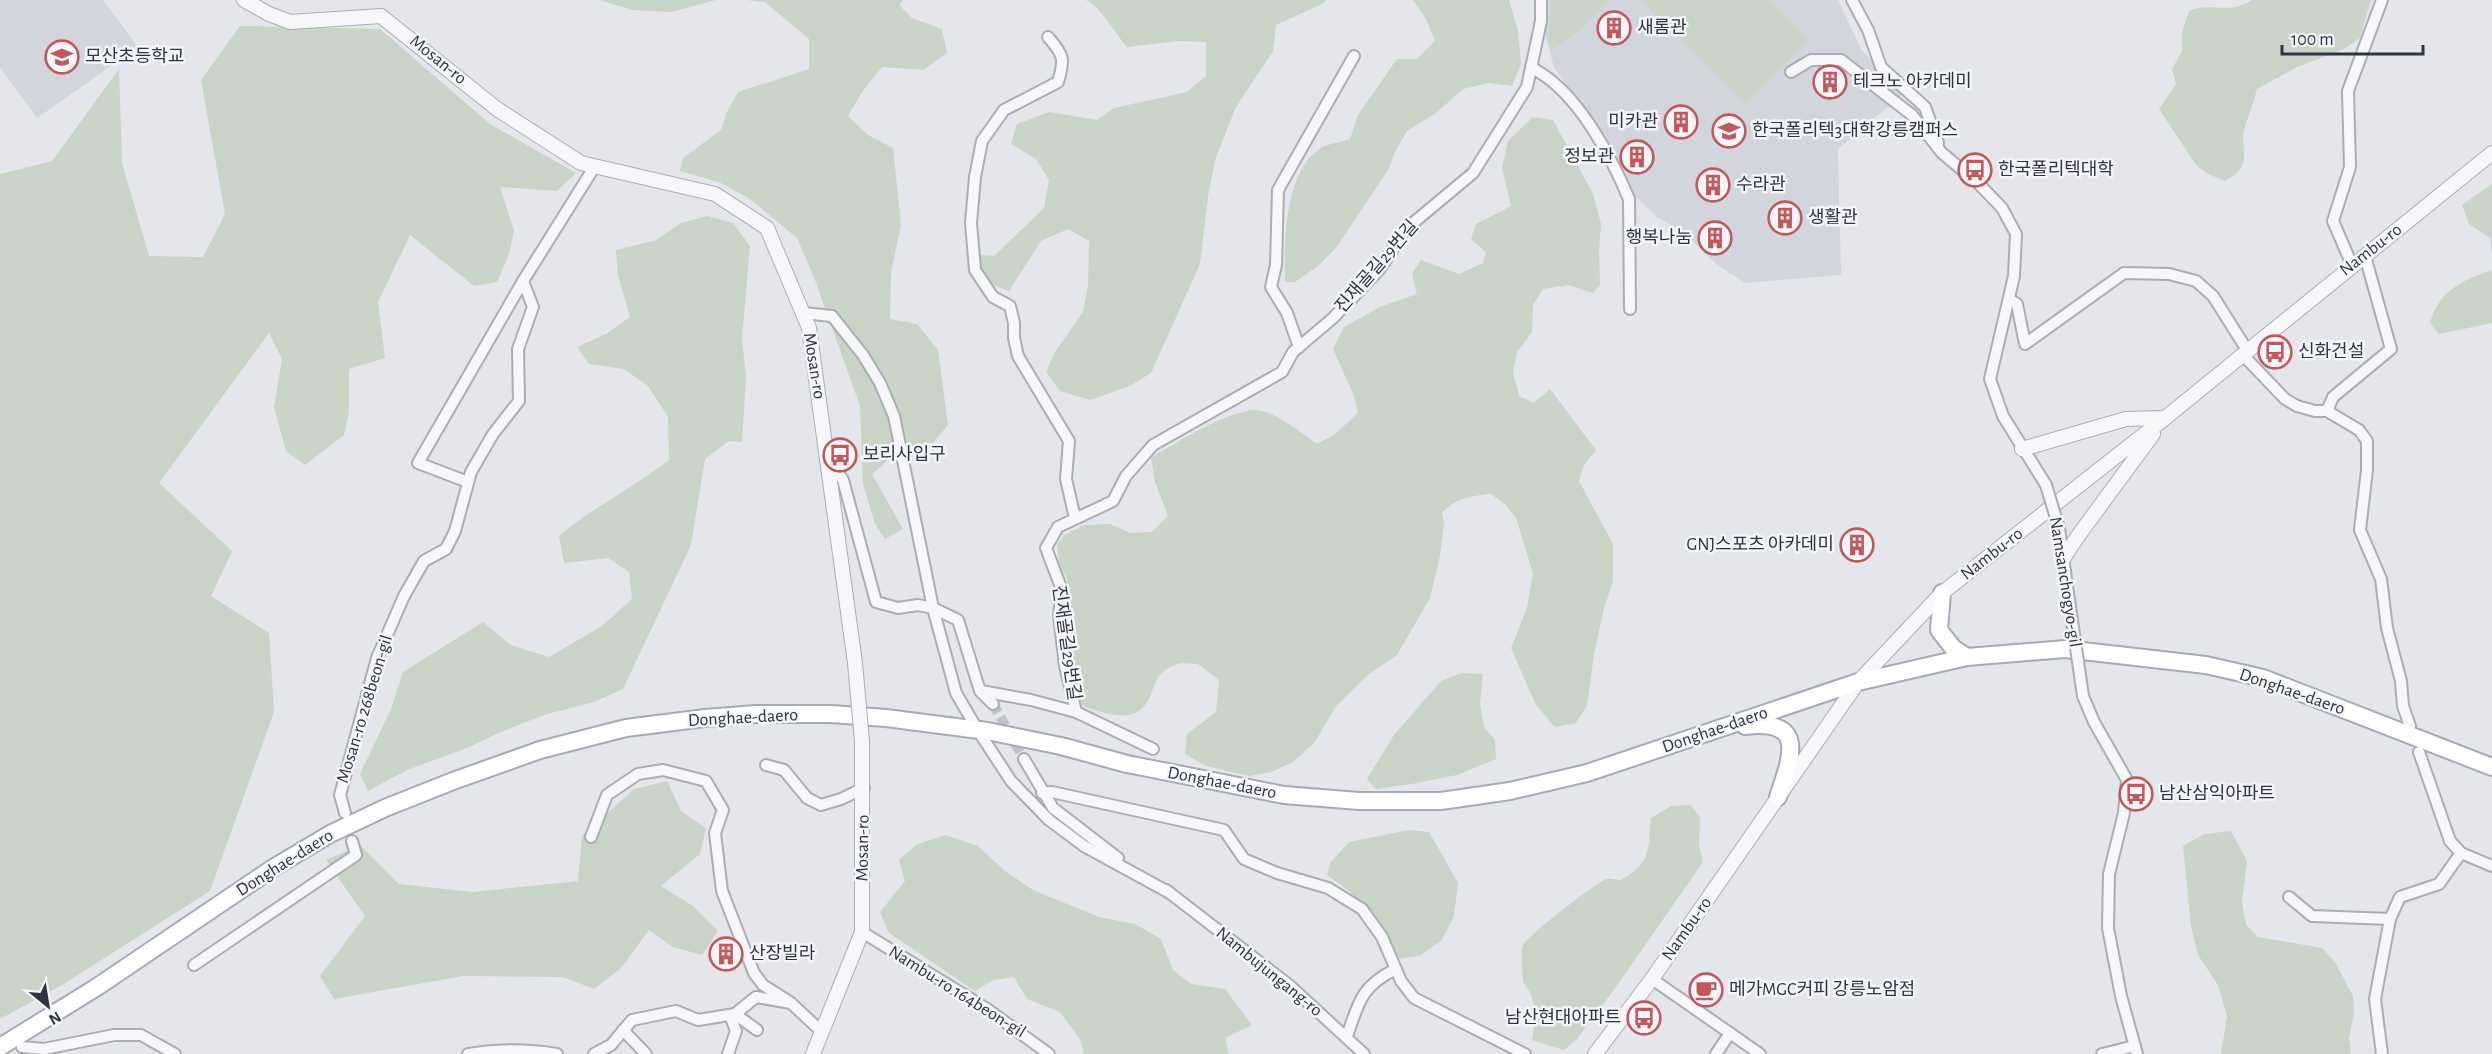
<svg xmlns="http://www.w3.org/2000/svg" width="2492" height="1054" font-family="'Alegreya Sans','Noto Sans KR',sans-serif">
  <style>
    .built { fill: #d3d5dc }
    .green { fill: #c8d4c6 }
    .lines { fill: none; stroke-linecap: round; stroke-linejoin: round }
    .minor-tunnel { stroke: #c0c2c9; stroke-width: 10; stroke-dasharray: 10 5; stroke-linecap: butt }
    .minor-casing { stroke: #aaadb5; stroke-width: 14 }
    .tertiary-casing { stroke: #aaadb5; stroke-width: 16 }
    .primary-casing { stroke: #a5aab5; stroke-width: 20 }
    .minor { stroke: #f7f7f9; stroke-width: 10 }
    .tertiary { stroke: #f7f7f9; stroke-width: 14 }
    .primary { stroke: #fff; stroke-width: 16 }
    .minor-bridge-casing { stroke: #aaadb5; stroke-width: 14; stroke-linecap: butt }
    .tertiary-bridge-casing { stroke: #aaadb5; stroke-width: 16; stroke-linecap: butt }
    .minor-bridge { stroke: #f7f7f9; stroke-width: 10 }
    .tertiary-bridge { stroke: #f7f7f9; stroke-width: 14 }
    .labels { text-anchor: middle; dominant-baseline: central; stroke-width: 5; stroke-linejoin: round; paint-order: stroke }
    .poi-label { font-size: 18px; fill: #2e3341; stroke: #f4f5f8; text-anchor: start }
    .street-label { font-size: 18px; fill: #2e3341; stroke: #f4f5f8 }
  </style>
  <rect width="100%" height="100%" fill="#e4e6eb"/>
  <g class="built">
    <polygon points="0,0 103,0 138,47 37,118 0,67"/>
    <polygon points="1546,0 1838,0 1861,49 1903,94 1838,149 1841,275 1745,283 1716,264 1684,233 1657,217 1633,194 1591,118 1554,68 1545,33"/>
  </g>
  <g class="green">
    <polygon points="600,0 716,0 672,12 632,10"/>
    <polygon points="747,0 903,0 899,5 912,18 942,29 947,53 923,70 882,67 862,92 848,116 868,135 893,148 901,225 891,272 890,319 917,324 938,350 948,425 934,442 897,452 872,474 903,529 885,539 875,524 863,484 860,406 815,280 797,238 750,199 721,183 680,171 683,158 721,130 727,112 738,92 809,69 809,39 765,2"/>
    <path d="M1086 0H1326L1324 3 1276 25 1273 51 1236 107 1216 157 1209 190 1200 264 1151 373 1130 386 1090 400 1060 391 1046 372 1055 352 1083 312 1088 285 1089 241 1068 229 1041 241 1009 291C986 283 982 280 979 255L994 256 1044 208 1049 180 1036 159 1011 144 1017 124 1049 112 1097 120 1114 108 1187 92 1206 76V42L1179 41 1127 47C1114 32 1102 8 1086 0Z"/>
    <path d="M1413 0H1509L1518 31 1521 64 1512 86 1489 83 1463 89 1436 113 1407 131 1396 150 1388 170 1336 248 1318 266 1295 282H1285C1284 242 1284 175 1319 149 1326 144 1341 142 1350 139L1358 115 1397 59H1417L1435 41 1426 19Z"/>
    <polygon points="1551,0 1608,0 1582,29 1554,49 1548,43"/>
    <polygon points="1641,0 1769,0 1809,40 1745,104"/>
    <path d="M2252 0H2371L2360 38 2344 49 2297 67 2257 89C2254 102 2249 114 2245 126 2238 150 2256 165 2225 181L2208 174 2196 165 2159 109 2176 84 2172 69 2182 51V33L2189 11C2212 1 2226 16 2252 0Z"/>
    <polygon points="240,26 380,29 490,124 576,173 557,191 500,187 514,231 509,254 497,282 474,286 410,235 378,302 385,358 349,369 349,412 344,435 305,465 286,451 274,407 282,359 269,333 159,483 232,551 211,596 269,633 274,712 210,891 62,985 0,1019 0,174 52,161 119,69 122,163 149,256 203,257 225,214 201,80"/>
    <path d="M1533 117 1553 120 1593 194 1601 224 1599 251 1600 285 1593 293 1568 285 1543 289 1533 305 1532 332 1517 352 1513 372 1519 396 1534 403 1550 389 1596 450 1584 465 1579 481 1613 544V581L1604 608 1594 654 1587 706 1576 723 1555 727 1536 705 1511 648 1527 608 1533 573 1516 518 1506 505 1491 494C1471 496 1456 498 1442 513L1444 523 1440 556 1430 598 1397 655 1369 674 1336 706 1315 742 1293 762 1271 772 1249 776 1206 766 1185 754 1187 734 1216 712 1219 680 1198 664C1191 664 1181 662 1175 665 1156 673 1157 681 1150 697 1137 726 1106 714 1083 706L1075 690 1064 626 1068 597 1067 579 1059 562 1057 545 1065 535 1084 525 1110 524 1130 533 1152 532 1168 516 1155 482 1151 458C1177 442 1228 410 1257 410 1274 411 1303 434 1317 444L1335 434 1358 413 1354 396 1333 349 1344 327 1382 306 1417 294 1412 274 1421 260 1459 274 1483 263 1486 252 1471 239 1476 224 1511 206 1502 168 1508 141Z"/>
    <polygon points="2492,184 2492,255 2490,238 2469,224 2462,205"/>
    <path d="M707 216 733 223 750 246 742 338 746 377 742 442 729 441 705 459 691 545 623 689 594 702 547 714 503 731 467 748 407 770 368 791 360 774 391 709 403 672 483 622 511 645 549 657 602 626 632 599 629 572 608 558 564 563 559 536C593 507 633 488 669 460L668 417 648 386 624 369 589 364 577 347 606 334 630 317 618 275 616 250 656 240 681 223Z"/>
    <path d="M2492 270V323L2439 334 2430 323C2438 291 2463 280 2492 270Z"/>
    <polygon points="1461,673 1483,674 1480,704 1484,727 1495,740 1496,759 1457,775 1412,784 1376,789 1367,779 1394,735 1441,681"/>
    <polygon points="667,781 681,811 706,828 700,854 661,886 693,906 718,931 702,955 673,947 649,930 621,968 594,989 563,977 463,976 334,999 320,976 365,916 326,860 360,845 399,884 473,892 578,881 582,836 634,789"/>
    <path d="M1691 805 1700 818 1699 845 1703 862 1618 984 1577 1039 1564 1050 1532 1040C1536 1018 1538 1000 1523 982 1523 972 1520 954 1523 945 1527 937 1597 881 1607 879 1611 878 1617 880 1621 880 1653 861 1647 851 1651 818L1671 806Z"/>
    <path d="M1409 830 1429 832 1458 883 1454 916 1441 941 1419 956 1398 959C1385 921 1359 897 1327 875L1330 863 1349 842Z"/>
    <polygon points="2231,831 2247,861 2242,902 2246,925 2258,937 2322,948 2335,962 2353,996 2354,1013 2349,1038 2351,1054 2221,1054 2227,1016 2218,985 2198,955 2191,926 2183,846 2204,834"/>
    <polygon points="945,835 978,846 1005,871 1033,890 1099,917 1135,924 1161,939 1173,970 1191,984 1225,989 1252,1025 1225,1038 1229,1054 1084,1054 1080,1039 1060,1012 1027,999 1014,977 993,980 975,991 889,933 880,912 905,881 899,860 916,845"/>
  </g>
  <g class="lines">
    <polyline class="minor-tunnel" points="993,704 1024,759"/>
    <g class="minor-casing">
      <g id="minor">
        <polyline points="1852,0 1868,30 1881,67 1925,107 1938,143"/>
        <path d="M1048 37C1064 55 1065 59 1058 82L1004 110 982 141 975 177 971 223 975 270 993 297 1010 306 1014 323V338L1018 356 1069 441 1066 479 1075 518"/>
        <path d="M1531 67C1539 72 1548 77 1554 83 1586 110 1613 161 1629 199L1630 309"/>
        <polyline points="1791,72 1811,60 1841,60 1912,115 1942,153 1978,183 2002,208 2016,234 2014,276 1990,379 2003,416 2046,485"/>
        <polyline points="2352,265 2333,221 2350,167 2348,91 2382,0"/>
        <polyline points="2009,299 2017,304 2025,344 2124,273 2169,274 2196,281 2213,296 2247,350"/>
        <polyline points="803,313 832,316 863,355 880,383 894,416 933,608 956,693 977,729 1011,781 1049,820 1084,846 1170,893"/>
        <polyline points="1299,347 1287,313 1271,287 1276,265 1278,190 1354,56"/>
        <polyline points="2242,354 2285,399 2297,406 2315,411 2327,411 2359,430 2367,441 2367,470 2360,530 2381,579 2387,628 2401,681 2403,706 2410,726"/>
        <polyline points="2327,411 2333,397 2391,349 2365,256"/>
        <polyline points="830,469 838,473 843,480 876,602 898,608 918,605 933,608 958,620 980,691 993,704"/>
        <polyline points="468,482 418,463 523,281"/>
        <polyline points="2059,528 2068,593"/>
        <polyline points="981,691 1031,700 1076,712 1153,749"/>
        <polyline points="2083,696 2094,722 2127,780 2124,813 2109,874 2108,928 2121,996 2137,1054"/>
        <polyline points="1076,712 1065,666 1059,615 1062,590 1046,548 1058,527 1113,501 1126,476 1153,445 1282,372 1293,352 1333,318 1379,270 1407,228 1473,173 1527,87 1541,21 1541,0"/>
        <polyline points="2419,752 2450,841 2461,853 2492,866"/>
        <polyline points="1024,759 1053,808 1118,858"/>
        <polyline points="766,765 784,770 807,798 821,805 841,799 864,788"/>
        <polyline points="1042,793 1052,792 1224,830 1244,859 1277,873 1328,888 1362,909 1382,937 1401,981 1414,998 1525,1054"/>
        <polyline points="345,813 340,795 377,658 404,596 424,561 446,549 455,531 471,472 493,434 519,401 518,349 533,307 523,281 595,166"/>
        <polyline points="591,837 607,795 638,774 663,770 706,781 723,810 715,833 722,891 754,973 763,985 791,1003"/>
        <polyline points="1166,890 1289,985 1364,1054"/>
        <polyline points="2289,897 2312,916 2390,919"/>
        <polyline points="862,932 987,1009 1049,1054"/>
        <polyline points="194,965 356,855 352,841"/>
        <polyline points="1652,979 1760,1054"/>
        <polyline points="735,1014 757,1030"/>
        <polyline points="623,1030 646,1054"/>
        <path d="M1347 1036C1359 1002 1361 986 1396 969"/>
        <polyline points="22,1047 44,1049 114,1035 141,1035 175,1054"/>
        <path d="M468 1054C498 1049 527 1049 557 1054"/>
        <polyline points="594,1054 611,1045 632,1020 676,1011 698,1020 735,1014 756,997 791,1003 822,1032"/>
        <polyline points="728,1054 736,1031 730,1015"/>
        <polyline points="1716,1054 1730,1033"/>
        <polyline points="2102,1054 2135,1046"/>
        <polyline points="2382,1054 2375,999 2390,919 2400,897 2439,884 2461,853"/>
      </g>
    </g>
    <g class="tertiary-casing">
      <g id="tertiary">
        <polyline points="244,0 269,14 290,22 381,16 497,109 581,163 715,194 767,228 809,328 855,663"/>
        <polyline points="2022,449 2126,419 2165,418"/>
        <polyline points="2063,559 2078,536 2153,434"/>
        <polyline points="813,1054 862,932 862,741"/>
        <polyline points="1595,1054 1652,979 1858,682 1942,593 2165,418 2492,153"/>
      </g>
    </g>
    <g class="primary-casing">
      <g id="primary">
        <polyline points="1942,593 1939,630 1953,648 1967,657"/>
        <path d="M1745 726C1808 718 1791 758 1778 797"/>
        <polyline points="0,1047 97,987 273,868 330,834 385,808 453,781 540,750 626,728 705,718 756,714 831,714 886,718 987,731 1061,746 1127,764 1284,795 1359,801 1441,801 1510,791 1587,773 1858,682 1967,657 2065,649 2206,665 2263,678 2492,767"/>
      </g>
    </g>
    <use href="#minor" class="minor"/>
    <use href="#tertiary" class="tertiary"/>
    <use href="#primary" class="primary"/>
    <g class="minor-bridge-casing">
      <g id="minor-bridge">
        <polyline points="2046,485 2059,528"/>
        <polyline points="2068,593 2083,696"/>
      </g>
    </g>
    <g class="tertiary-bridge-casing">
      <polyline id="tertiary-bridge" points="855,663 862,741"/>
    </g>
    <use href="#minor-bridge" class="minor-bridge"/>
    <use href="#tertiary-bridge" class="tertiary-bridge"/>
  </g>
  <defs>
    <g id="building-ring" transform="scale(1.725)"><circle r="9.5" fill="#f4f5f8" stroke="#c1585c" stroke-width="1.5"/><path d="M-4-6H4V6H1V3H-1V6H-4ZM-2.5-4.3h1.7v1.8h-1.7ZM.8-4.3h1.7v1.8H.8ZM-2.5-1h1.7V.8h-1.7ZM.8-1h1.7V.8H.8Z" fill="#c1585c"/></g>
    <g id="school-ring" transform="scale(1.725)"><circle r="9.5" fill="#f4f5f8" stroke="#c1585c" stroke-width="1.5"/><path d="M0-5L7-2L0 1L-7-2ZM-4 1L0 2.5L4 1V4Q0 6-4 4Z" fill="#c1585c"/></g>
    <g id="university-ring" transform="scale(1.725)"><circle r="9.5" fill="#f4f5f8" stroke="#c1585c" stroke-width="1.5"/><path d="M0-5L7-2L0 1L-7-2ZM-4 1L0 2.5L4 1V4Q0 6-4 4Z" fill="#c1585c"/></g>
    <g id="bus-ring" transform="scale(1.725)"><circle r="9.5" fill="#f4f5f8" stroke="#c1585c" stroke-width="1.5"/><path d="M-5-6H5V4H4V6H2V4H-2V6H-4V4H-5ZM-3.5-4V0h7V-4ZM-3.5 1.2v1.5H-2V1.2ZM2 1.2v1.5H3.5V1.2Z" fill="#c1585c"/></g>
    <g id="cafe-ring" transform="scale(1.725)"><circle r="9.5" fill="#f4f5f8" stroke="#c1585c" stroke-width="1.5"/><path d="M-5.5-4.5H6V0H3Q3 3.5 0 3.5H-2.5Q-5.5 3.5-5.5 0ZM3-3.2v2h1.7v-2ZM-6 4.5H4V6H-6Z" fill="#c1585c"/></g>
  </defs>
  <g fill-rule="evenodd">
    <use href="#building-ring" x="1614" y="28"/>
    <use href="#school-ring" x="62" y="57"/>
    <use href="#building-ring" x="1830" y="82"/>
    <use href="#building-ring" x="1681" y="122"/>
    <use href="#university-ring" x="1729" y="131"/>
    <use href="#building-ring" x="1637" y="157"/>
    <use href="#bus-ring" x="1975" y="170"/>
    <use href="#building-ring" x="1713" y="185"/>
    <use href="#building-ring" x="1785" y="218"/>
    <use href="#building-ring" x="1715" y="238"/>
    <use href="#bus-ring" x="2275" y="352"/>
    <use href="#bus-ring" x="840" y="455"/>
    <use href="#building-ring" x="1857" y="545"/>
    <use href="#bus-ring" x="2136" y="794"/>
    <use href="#building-ring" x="726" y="954"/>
    <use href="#cafe-ring" x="1706" y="990"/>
    <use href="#bus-ring" x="1644" y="1018"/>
  </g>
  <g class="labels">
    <g class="poi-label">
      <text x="1637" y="28">새롬관</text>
      <text x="85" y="57">모산초등학교</text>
      <text x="1853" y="82">테크노 아카데미</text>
      <text x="1658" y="122" text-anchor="end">미카관</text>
      <text x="1752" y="131">한국폴리텍3대학강릉캠퍼스</text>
      <text x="1614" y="157" text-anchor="end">정보관</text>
      <text x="1998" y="170">한국폴리텍대학</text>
      <text x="1736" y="185">수라관</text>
      <text x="1808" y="218">생활관</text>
      <text x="1692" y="238" text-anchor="end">행복나눔</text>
      <text x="2298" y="352">신화건설</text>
      <text x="863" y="455">보리사입구</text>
      <text x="1834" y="545" text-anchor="end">GNJ스포츠 아카데미</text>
      <text x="2159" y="794">남산삼익아파트</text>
      <text x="749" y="954">산장빌라</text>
      <text x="1729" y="990">메가MGC커피 강릉노암점</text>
      <text x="1621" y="1018" text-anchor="end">남산현대아파트</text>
    </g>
    <g class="street-label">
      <text transform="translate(438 60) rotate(39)">Mosan-ro</text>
      <text transform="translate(2371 250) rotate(-38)">Nambu-ro</text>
      <text transform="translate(1377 267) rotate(-49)">진재골길29번길</text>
      <text transform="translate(814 366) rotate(81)">Mosan-ro</text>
      <text transform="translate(1992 554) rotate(-38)">Nambu-ro</text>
      <text transform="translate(2065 582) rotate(81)">Namsanchogyo-gil</text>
      <text transform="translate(1066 643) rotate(82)">진재골길29번길</text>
      <text transform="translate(2292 692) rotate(19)">Donghae-daero</text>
      <text transform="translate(365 709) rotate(-73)">Mosan-ro 268beon-gil</text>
      <text transform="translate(743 718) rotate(-3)">Donghae-daero</text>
      <text transform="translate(1715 730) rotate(-19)">Donghae-daero</text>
      <text transform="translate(1222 783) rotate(11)">Donghae-daero</text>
      <text transform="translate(863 848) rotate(-89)">Mosan-ro</text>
      <text transform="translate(285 863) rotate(-32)">Donghae-daero</text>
      <text transform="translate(1687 929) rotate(-55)">Nambu-ro</text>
      <text transform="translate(1269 972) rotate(39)">Nambujungang-ro</text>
      <text transform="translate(957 992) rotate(32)">Nambu-ro 164beon-gil</text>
    </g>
  </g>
  <g transform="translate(48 1006) rotate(150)" stroke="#f4f5f8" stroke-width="4.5" paint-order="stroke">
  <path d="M0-4.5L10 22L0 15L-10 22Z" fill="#2e3341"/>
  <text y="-9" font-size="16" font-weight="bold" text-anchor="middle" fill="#2e3341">N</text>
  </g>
  <path d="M2282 45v9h141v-9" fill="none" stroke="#2e3341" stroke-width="3"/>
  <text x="2291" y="45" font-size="18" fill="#2e3341" stroke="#f4f5f8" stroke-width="4.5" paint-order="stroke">100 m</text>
</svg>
